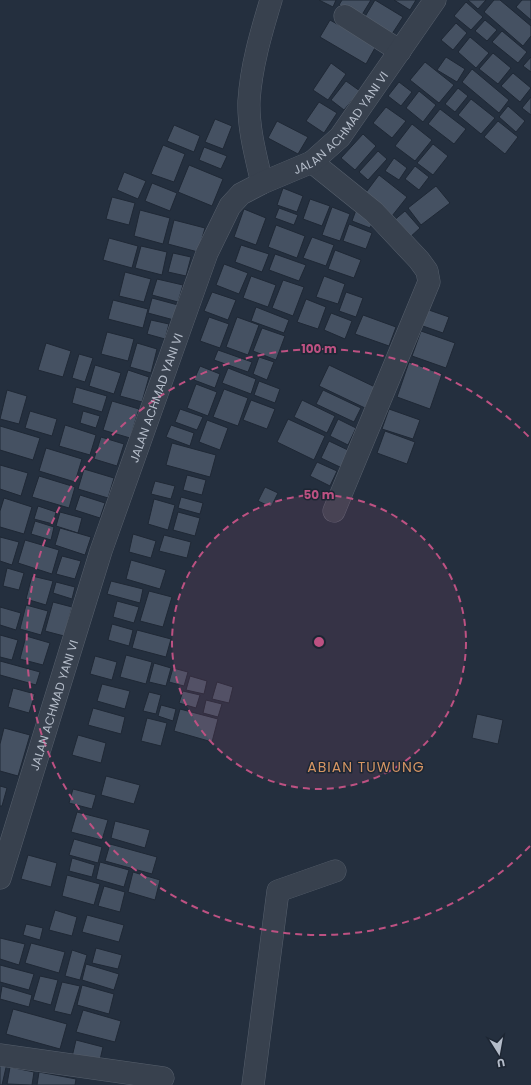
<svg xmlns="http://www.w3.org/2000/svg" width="531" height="1085" font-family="Poppins,sans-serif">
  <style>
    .building { fill: #455162; stroke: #1f2835 }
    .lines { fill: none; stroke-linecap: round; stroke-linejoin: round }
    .minor-casing { stroke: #565f6c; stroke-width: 23 }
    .minor { stroke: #38414e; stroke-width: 22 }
    .ring { fill: none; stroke: #bd5182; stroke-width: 2; stroke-dasharray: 7 5 }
    .labels { text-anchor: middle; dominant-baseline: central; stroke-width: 3; stroke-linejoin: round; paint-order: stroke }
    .street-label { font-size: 12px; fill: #b4bcc9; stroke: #1d2633 }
    .quarter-label { font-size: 14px; letter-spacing: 1px; fill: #d59563; stroke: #1d2633 }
    .centre { fill: #bd5182; stroke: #1d2633; stroke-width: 2 }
    .ring-label { font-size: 12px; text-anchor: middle; font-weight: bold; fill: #bd5182; stroke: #1d2633; stroke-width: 3; stroke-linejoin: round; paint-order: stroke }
  </style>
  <rect width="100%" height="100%" fill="#242f3e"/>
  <g class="building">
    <polygon points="319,0 336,0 333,7"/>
    <polygon points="342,0 371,0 360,18 339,5"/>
    <polygon points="375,0 403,17 390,37 363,20"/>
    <polygon points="394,0 416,0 410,10"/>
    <polygon points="468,0 486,0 478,9"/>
    <polygon points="494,0 500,0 531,26 531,36 523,46 484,12"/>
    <polygon points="522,0 531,0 531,20 516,7"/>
    <polygon points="466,2 483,17 471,30 454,16"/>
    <polygon points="330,20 376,46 366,64 320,37"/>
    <polygon points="485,20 497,30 487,41 475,31"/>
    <polygon points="456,23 467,33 453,50 441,40"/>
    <polygon points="502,31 527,52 518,63 492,42"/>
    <polygon points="470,37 489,53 476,68 458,52"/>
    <polygon points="493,53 511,68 498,84 479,69"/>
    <polygon points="446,57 465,69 457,82 437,70"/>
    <polygon points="531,57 531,72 523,66"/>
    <polygon points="425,62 454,85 439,103 410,80"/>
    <polygon points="331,63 346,74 328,100 313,90"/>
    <polygon points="472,69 509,100 499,113 462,82"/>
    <polygon points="513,73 531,88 520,102 501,86"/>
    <polygon points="346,81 360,91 344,110 331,100"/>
    <polygon points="399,82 412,92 401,106 388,96"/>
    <polygon points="458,88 468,96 455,112 445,104"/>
    <polygon points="419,91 436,105 423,122 406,108"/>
    <polygon points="531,97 531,115 522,108"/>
    <polygon points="471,99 495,118 481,134 458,115"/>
    <polygon points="319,102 337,113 324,133 306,121"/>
    <polygon points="508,106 525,121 516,132 499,117"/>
    <polygon points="386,107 406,121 392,138 373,123"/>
    <polygon points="440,109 466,129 454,144 428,124"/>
    <polygon points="215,119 232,126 223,149 205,142"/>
    <polygon points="277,121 308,137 298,154 268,138"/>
    <polygon points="498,121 518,137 505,154 484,137"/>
    <polygon points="412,124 432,140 415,161 395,146"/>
    <polygon points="174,125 200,136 194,152 167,141"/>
    <polygon points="363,134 376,146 355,170 341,158"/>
    <polygon points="433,144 448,156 433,175 417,163"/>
    <polygon points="163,145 185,154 174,182 151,174"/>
    <polygon points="204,147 227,156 221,169 199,160"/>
    <polygon points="378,151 387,159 368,180 359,172"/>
    <polygon points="394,158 407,168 399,180 385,171"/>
    <polygon points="189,165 223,179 212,206 178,192"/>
    <polygon points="415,166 429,177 419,190 405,179"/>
    <polygon points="124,172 146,181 138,199 117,190"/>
    <polygon points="379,175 407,197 392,216 364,195"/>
    <polygon points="152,183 177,193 170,211 145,201"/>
    <polygon points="436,186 450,203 421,225 408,208"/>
    <polygon points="283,188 303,196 297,212 277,205"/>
    <polygon points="112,197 135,203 129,225 106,219"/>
    <polygon points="310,199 330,206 322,226 303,219"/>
    <polygon points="332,207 350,214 340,241 322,235"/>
    <polygon points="279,208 298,215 294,225 275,218"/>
    <polygon points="244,209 266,218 256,245 234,237"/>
    <polygon points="140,210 170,218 163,244 134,236"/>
    <polygon points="356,210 375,217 370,228 352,221"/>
    <polygon points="405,211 420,228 408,239 392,222"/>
    <polygon points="174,220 205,228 198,252 168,244"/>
    <polygon points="349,224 372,233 366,249 343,241"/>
    <polygon points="276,225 305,236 297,258 268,247"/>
    <polygon points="312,237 334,245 326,266 303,258"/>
    <polygon points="109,238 138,246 132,268 103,260"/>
    <polygon points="241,245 269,254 262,272 235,262"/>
    <polygon points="141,246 167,252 162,275 135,268"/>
    <polygon points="335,250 361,260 354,278 328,269"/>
    <polygon points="173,253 191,257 186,276 168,272"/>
    <polygon points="275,254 306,265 299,281 269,270"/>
    <polygon points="224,264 248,273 239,294 216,285"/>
    <polygon points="125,272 151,279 144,302 119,296"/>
    <polygon points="251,276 276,285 268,307 243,298"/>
    <polygon points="324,276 345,284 338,304 316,297"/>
    <polygon points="157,279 183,285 178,302 152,295"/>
    <polygon points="283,280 304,287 293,316 272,308"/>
    <polygon points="212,292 236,300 228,320 204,311"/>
    <polygon points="346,292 363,298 356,317 339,311"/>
    <polygon points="152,298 178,305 174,320 148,313"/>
    <polygon points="306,299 326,307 318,329 297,322"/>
    <polygon points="113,300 148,309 143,328 108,319"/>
    <polygon points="256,307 289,320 284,333 251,321"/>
    <polygon points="426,309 449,317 443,333 420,325"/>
    <polygon points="331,313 352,321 345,339 324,330"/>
    <polygon points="363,315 396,327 389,346 355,334"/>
    <polygon points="209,317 229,324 220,348 200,341"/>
    <polygon points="237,317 259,325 248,355 226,347"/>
    <polygon points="151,320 169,324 165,339 147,334"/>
    <polygon points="262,328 285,336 276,360 253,351"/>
    <polygon points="421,331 455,343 446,368 412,356"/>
    <polygon points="107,332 134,339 128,361 101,354"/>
    <polygon points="46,343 71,351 63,377 38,370"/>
    <polygon points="137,343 157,349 151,373 130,367"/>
    <polygon points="218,350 252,362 248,372 214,360"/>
    <polygon points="79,354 93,358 85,382 72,378"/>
    <polygon points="259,357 274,362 267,380 253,374"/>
    <polygon points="409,362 442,374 430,409 397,397"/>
    <polygon points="95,365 121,373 114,394 89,386"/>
    <polygon points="329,365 375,387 365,408 319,386"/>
    <polygon points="200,366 220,374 215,388 194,380"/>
    <polygon points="228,368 256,379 251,394 222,383"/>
    <polygon points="128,370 149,377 142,402 120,396"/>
    <polygon points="259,381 280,389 275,403 254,395"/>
    <polygon points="196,384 217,392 208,416 187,408"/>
    <polygon points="76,387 107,396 102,412 72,403"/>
    <polygon points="224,389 248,398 238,426 213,417"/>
    <polygon points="7,390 27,396 19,424 0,419"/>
    <polygon points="323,390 361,408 354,422 316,404"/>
    <polygon points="251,400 275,409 267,429 243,420"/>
    <polygon points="302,400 335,416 327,433 294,417"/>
    <polygon points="112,401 139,409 130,438 103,430"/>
    <polygon points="180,409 203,417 197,430 175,422"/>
    <polygon points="389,409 420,420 413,439 382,429"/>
    <polygon points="30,411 57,419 52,436 25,428"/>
    <polygon points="83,411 100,416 96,428 80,423"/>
    <polygon points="288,419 325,436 314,460 277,442"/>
    <polygon points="338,419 356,428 348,445 330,436"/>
    <polygon points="207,420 228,428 220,450 199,442"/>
    <polygon points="65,425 96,435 90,455 59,446"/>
    <polygon points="171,425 194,433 190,446 166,437"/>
    <polygon points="0,426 40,438 33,460 0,450"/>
    <polygon points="385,431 415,442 407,464 377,453"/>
    <polygon points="101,437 124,444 117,466 94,459"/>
    <polygon points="329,441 350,451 342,468 321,458"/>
    <polygon points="172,443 216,455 210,477 166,465"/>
    <polygon points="46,448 82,459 75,482 39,471"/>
    <polygon points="317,462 337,471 330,486 310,476"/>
    <polygon points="0,465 28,473 21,496 0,489"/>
    <polygon points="84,469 114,478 108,498 78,489"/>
    <polygon points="187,475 206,480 202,495 183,490"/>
    <polygon points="39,476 75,487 69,508 32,497"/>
    <polygon points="155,481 175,486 171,499 151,494"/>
    <polygon points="265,487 278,493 271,507 258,501"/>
    <polygon points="80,495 105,503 100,518 75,510"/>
    <polygon points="181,497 203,503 200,514 178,508"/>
    <polygon points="4,498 32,507 24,534 0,527 0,511"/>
    <polygon points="154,499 175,505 168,530 148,524"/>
    <polygon points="38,506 56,512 53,524 34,519"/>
    <polygon points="60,512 82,518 78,533 56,526"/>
    <polygon points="178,512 200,518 195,536 173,530"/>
    <polygon points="35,521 54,527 51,540 31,534"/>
    <polygon points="60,528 91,537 85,555 55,545"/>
    <polygon points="133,534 156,541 151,558 129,552"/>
    <polygon points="164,535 191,542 187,558 159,551"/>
    <polygon points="0,537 19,542 12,565 0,561"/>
    <polygon points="25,540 59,550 52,574 18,563"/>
    <polygon points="62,556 81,561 75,579 56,574"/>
    <polygon points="131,560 166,570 160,589 126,579"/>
    <polygon points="7,568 24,573 19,590 3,586"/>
    <polygon points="32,576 53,581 46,605 26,599"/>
    <polygon points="111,581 143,589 140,603 107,594"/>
    <polygon points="56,582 75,587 72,599 53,593"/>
    <polygon points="149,591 172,597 163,627 140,621"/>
    <polygon points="117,601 139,607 134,623 113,617"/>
    <polygon points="53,602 72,607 64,636 45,631"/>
    <polygon points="26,605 48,611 41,635 20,629"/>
    <polygon points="0,607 21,613 16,630 0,625"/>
    <polygon points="112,624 133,630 129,646 108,640"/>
    <polygon points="137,630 171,639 166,657 132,648"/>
    <polygon points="0,635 18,640 12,660 0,657"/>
    <polygon points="26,636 50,643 43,665 20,659"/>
    <polygon points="126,655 152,662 146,684 120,677"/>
    <polygon points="95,656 117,662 112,680 90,674"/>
    <polygon points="0,661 40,672 36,685 0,675"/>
    <polygon points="154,663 171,668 166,686 149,682"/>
    <polygon points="173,668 188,672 184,686 169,682"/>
    <polygon points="190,676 207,681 204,694 186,690"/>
    <polygon points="217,682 233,687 229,703 212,699"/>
    <polygon points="102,684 130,691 125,709 97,701"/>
    <polygon points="13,688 35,694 29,713 8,707"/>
    <polygon points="183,691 200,695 196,708 179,703"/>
    <polygon points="149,692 161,695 156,714 143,711"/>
    <polygon points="206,700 222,704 218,717 203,713"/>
    <polygon points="161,705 176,709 173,721 158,716"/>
    <polygon points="93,708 125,717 121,734 88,725"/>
    <polygon points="180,709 218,719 212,742 174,731"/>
    <polygon points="477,714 503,720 498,744 472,738"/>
    <polygon points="147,718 167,723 161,746 141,741"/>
    <polygon points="4,728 30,735 18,776 0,771 0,744"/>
    <polygon points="78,735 106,743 101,763 72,755"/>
    <polygon points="106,776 140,785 134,804 101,795"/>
    <polygon points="0,786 7,788 2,806 0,806"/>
    <polygon points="73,789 96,795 92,809 69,803"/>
    <polygon points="77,812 108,820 102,840 71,832"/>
    <polygon points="115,821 150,830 145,848 111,838"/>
    <polygon points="74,839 102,847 98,863 69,855"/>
    <polygon points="110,844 157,857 152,874 105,861"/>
    <polygon points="28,855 57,863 51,887 21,879"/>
    <polygon points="72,858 95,865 92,877 69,871"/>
    <polygon points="100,862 129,870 124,887 96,879"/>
    <polygon points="133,872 160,880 155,900 128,892"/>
    <polygon points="67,875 100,884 94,905 62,896"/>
    <polygon points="104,886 125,892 120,912 98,906"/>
    <polygon points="55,910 77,917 72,936 49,930"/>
    <polygon points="87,915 124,925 119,942 82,932"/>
    <polygon points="26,924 43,928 40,940 23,935"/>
    <polygon points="0,938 25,944 19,965 0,959"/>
    <polygon points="31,943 65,952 59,973 25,963"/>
    <polygon points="96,948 122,955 118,969 92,963"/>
    <polygon points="72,950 87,955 80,980 65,976"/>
    <polygon points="86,964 119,974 114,990 82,980"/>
    <polygon points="0,965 34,974 29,990 0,982"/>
    <polygon points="40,976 58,980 51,1005 33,1000"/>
    <polygon points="62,982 80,986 71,1015 54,1011"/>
    <polygon points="82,985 114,994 109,1014 77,1005"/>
    <polygon points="2,986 32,995 29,1007 0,999"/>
    <polygon points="13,1009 67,1024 60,1049 6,1034"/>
    <polygon points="83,1010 121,1021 115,1042 76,1032"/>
    <polygon points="76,1040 103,1047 99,1064 72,1057"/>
    <polygon points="0,1061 7,1063 2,1085 0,1085"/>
    <polygon points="10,1067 34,1072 32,1085 7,1084"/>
    <polygon points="39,1072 76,1079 75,1085 37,1085"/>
  </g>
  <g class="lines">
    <g class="minor-casing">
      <g id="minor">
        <polyline points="345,16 400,51"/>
        <polyline points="312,162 374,212 419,260 427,271 429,282 334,511"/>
        <path d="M262 183C256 157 248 128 249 101 251 67 261 33 271 0"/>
        <path id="s1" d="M0 878 101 551 207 253 230 206 241 194 262 183 312 162 340 137 435 0"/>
        <polyline points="0,1055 163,1078"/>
        <polyline points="253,1085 278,891 335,871"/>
      </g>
    </g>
    <use href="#minor" class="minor"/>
  </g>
  <circle cx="319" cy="642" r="147" fill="#bd5182" fill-opacity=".12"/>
  <g class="ring">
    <circle cx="319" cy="642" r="147"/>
    <path d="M530 846A293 293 0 1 1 530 438"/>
  </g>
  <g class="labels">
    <g class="street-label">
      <text stroke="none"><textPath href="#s1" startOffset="853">JALAN ACHMAD YANI VI</textPath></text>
      <text stroke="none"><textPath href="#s1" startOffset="505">JALAN ACHMAD YANI VI</textPath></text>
      <text stroke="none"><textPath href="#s1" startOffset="181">JALAN ACHMAD YANI VI</textPath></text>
    </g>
    <g class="quarter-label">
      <text x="366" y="767">ABIAN TUWUNG</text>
    </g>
  </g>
  <circle cx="319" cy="642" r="6" class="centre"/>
  <g class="ring-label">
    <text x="319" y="353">100 m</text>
    <text x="319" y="499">50 m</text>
  </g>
  <g transform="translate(499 1053) rotate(169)" stroke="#1d2633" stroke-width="3" paint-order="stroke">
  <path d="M0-3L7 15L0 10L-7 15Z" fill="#b4bcc9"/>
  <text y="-6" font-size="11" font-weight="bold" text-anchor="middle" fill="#b4bcc9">U</text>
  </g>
</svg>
